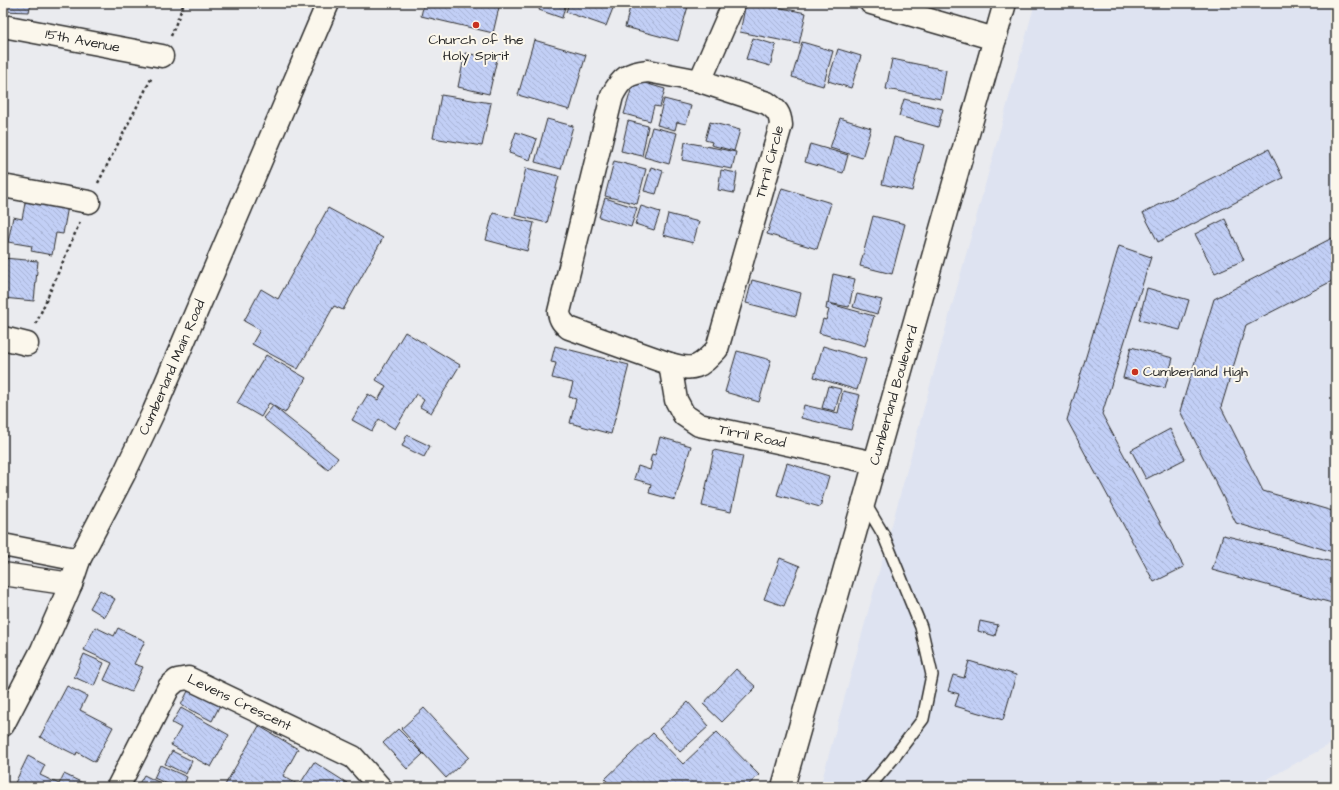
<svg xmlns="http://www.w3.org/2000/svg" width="1339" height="790" font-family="'Architects Daughter',sans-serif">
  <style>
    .built { fill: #dee3f1 }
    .building { fill: url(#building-back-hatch); stroke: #2b2b2b }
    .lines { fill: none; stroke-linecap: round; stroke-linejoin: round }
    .service-casing { stroke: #2b2b2b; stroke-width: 14 }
    .minor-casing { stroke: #2b2b2b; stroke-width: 25 }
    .tertiary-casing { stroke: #2b2b2b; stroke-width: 25 }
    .path { stroke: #2b2b2b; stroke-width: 2.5; stroke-dasharray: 3 3; stroke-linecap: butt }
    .service { stroke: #fbf7ec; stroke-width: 11 }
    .minor { stroke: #fbf7ec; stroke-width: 22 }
    .tertiary { stroke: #fbf7ec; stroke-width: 22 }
    .poi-dot { fill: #c8321e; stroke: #fbf7ec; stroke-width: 1.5 }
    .labels { text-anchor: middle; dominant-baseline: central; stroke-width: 4; stroke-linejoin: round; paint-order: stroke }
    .poi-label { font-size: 14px; fill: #2b2b2b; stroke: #fbf7ec }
    .street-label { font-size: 14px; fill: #2b2b2b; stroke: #fbf7ec }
  </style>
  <defs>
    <pattern id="building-back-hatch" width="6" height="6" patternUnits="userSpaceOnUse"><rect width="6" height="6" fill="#c2cff6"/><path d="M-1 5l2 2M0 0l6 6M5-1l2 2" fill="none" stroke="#a7b2d3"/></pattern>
  </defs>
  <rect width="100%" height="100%" fill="#eaebef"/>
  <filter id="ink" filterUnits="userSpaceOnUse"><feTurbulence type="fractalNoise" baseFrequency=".025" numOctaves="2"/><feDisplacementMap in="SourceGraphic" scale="8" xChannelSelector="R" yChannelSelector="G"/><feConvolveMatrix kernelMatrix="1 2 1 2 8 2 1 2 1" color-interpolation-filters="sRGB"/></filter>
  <g filter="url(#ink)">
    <polygon class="built" points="1035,3 1336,3 1336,741 1253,787 820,787"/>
    <g class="building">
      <polygon points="7,3 31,3 29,12 5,11"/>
      <polygon points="424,3 500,3 493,33 421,16"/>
      <polygon points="541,3 566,3 562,18 539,10"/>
      <polygon points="569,3 615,3 606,26 566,12"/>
      <polygon points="631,3 689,3 678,41 625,27"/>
      <polygon points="746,3 757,3 806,13 799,44 740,32"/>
      <polygon points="753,38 776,45 770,66 746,59"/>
      <polygon points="534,40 586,55 570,110 518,95"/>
      <polygon points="802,42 833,51 823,86 792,77"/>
      <polygon points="838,49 861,56 851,88 828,81"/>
      <polygon points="465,53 497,59 489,94 458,87"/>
      <polygon points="892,59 946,70 941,99 886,89"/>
      <polygon points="634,80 665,89 660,107 654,106 650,121 624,114"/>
      <polygon points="441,95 491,103 482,146 433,138"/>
      <polygon points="664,99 691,106 686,124 677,122 675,130 657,125"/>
      <polygon points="904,99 943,109 938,127 899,116"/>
      <polygon points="840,118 871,128 862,158 830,148"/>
      <polygon points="547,119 573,126 561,169 535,162"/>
      <polygon points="628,121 648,126 642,156 621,151"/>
      <polygon points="710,122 740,130 734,151 711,145 712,142 705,140"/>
      <polygon points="652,127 677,133 669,164 644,157"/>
      <polygon points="516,132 537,139 530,160 509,153"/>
      <polygon points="894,137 924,145 912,191 882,184"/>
      <polygon points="685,142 736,152 732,169 682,160"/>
      <polygon points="810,144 848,155 843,173 805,162"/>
      <polygon points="1269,149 1283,178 1158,242 1143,213"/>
      <polygon points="614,161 646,169 637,204 605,196"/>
      <polygon points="651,167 663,171 656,194 644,191"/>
      <polygon points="526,168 559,176 547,223 515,215"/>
      <polygon points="721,170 737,173 734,193 718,190"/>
      <polygon points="782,188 831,203 817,249 767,234"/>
      <polygon points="26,198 68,206 63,234 56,233 52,255 31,251 32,246 8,242 13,217 22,219"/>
      <polygon points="605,198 637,208 631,227 599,217"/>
      <polygon points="641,206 660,212 654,230 635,224"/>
      <polygon points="328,208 383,238 343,310 334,306 298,369 252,344 260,330 244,321 261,289 278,299"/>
      <polygon points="493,213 534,223 527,251 486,240"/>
      <polygon points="668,214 699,222 693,243 663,235"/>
      <polygon points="873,216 905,224 892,274 860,266"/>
      <polygon points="1225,219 1244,260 1215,273 1195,234"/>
      <polygon points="1332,238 1336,239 1336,279 1246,325 1221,407 1263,491 1336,512 1336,553 1236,523 1180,411 1214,299"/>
      <polygon points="1119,246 1151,257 1102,414 1184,567 1154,582 1067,420"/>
      <polygon points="3,258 38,261 34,301 3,298"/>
      <polygon points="833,274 855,279 849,307 828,303"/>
      <polygon points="752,280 801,293 796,316 746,303"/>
      <polygon points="1147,288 1189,300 1180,330 1139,320"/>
      <polygon points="857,294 882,300 877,314 853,307"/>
      <polygon points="827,303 874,316 865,346 819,333 823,319 826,320 829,310 826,309"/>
      <polygon points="405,332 460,365 431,413 420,407 424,400 416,394 395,429 379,419 372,431 352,420 368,394 378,400 386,386 376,380"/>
      <polygon points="555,346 629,365 611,434 570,423 576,399 569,397 573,383 552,378 556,363 551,362"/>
      <polygon points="823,346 866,359 857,390 814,377"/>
      <polygon points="1131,347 1173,358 1165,388 1123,378"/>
      <polygon points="737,351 771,360 759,402 725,392"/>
      <polygon points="266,355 306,378 285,413 269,403 261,417 237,403"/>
      <polygon points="828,386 841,389 835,411 822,408"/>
      <polygon points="843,391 860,395 851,430 801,418 804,405 838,413"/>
      <polygon points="273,406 338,458 328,470 263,418"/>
      <polygon points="1170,429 1185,459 1146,479 1131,450"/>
      <polygon points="407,435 430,446 424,457 402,446"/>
      <polygon points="660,437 691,446 675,500 649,493 651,484 634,479 638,466 650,470 652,462 650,461 652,454 655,455"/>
      <polygon points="714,450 743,456 731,512 702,506"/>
      <polygon points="787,463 829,476 820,507 777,495"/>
      <polygon points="1223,535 1336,563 1336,590 1332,603 1212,570"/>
      <polygon points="780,558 800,566 784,606 764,599"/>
      <polygon points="100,590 115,599 105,617 90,608"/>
      <polygon points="980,621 998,625 995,636 978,631"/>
      <polygon points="95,627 114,636 118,628 145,641 134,664 143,667 131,692 104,680 112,663 84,650"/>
      <polygon points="84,654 104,663 94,686 74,677"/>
      <polygon points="969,661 1016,675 1003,720 955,706 959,694 948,691 953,675 964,678"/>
      <polygon points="736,669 756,687 722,722 703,704"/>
      <polygon points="191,685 222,701 212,721 181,705"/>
      <polygon points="67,686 87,696 80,710 113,727 95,762 77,752 76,755 40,737"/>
      <polygon points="688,702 709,726 680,752 659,729"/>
      <polygon points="181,708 229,735 211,767 171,745 181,728 172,723"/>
      <polygon points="424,708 469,757 446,778 401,729"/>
      <polygon points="259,726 298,749 283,776 297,784 295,787 228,787 225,785"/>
      <polygon points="398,729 423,754 407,769 383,743"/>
      <polygon points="717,732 759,775 746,787 612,787 605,779 653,733 683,764"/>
      <polygon points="172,751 192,761 186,774 165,764"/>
      <polygon points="28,756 45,765 40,775 59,784 64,774 85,784 83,787 13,787"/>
      <polygon points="314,762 347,783 345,787 298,787"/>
      <polygon points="160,765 187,777 183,787 175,787 154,778"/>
      <polygon points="144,775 168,787 137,787"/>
    </g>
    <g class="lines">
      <g class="service-casing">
        <polyline id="service" points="864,502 883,534 921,627 932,675 923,719 892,760 869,787"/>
      </g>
      <g class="minor-casing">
        <g id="minor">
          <polyline points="871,3 995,39"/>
          <path id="s1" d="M3 26 162 56"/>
          <path d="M648 71 700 81 767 103C777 110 780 113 781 125L717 349C699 368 695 371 670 364L569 328C563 323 560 320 559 312L612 96C621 78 628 73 648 71Z"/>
          <polyline points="700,81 734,3"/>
          <polyline points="3,186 89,202"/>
          <polyline points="3,338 27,344"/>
          <path id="s2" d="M670 364 676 400 684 415 699 425 875 463"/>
          <polyline points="3,545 79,560"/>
          <polyline points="3,574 71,584"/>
          <path id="s3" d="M118 787 169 687 177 680 188 678 353 757 380 787"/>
          <path id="s4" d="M783 787 1005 3"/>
        </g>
      </g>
      <g class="tertiary-casing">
        <g id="tertiary">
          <path id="s5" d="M3 725 42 650 71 584 79 560 124 474 154 411 328 3"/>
        </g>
      </g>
      <g class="path">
        <polyline points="171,36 184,3"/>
        <polyline points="98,183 152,77"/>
        <polyline points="36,324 80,222"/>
      </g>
      <use href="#service" class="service"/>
      <use href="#minor" class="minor"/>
      <use href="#tertiary" class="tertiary"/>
    </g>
  </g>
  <g class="poi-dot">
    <circle cx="476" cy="25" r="4"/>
    <circle cx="1135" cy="372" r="4"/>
  </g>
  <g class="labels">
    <g class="poi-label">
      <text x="476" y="40">Church of the<tspan x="476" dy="16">Holy Spirit</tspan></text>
      <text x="1143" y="372" text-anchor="start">Cumberland High</text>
    </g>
    <g class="street-label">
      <text stroke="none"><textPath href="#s1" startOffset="81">15th Avenue</textPath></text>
      <text transform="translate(770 162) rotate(-75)">Tirril Circle</text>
      <text stroke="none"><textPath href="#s5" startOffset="396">Cumberland Main Road</textPath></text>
      <text stroke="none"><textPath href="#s4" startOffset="407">Cumberland Boulevard</textPath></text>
      <text stroke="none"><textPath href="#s2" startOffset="126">Tirril Road</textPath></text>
      <text stroke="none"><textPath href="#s3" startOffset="191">Levens Crescent</textPath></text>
    </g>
  </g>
  <rect width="1339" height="790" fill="none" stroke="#fbf7ec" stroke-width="16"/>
  <rect x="8" y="8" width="1323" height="774" fill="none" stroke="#2b2b2b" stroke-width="1.5" filter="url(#ink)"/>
</svg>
